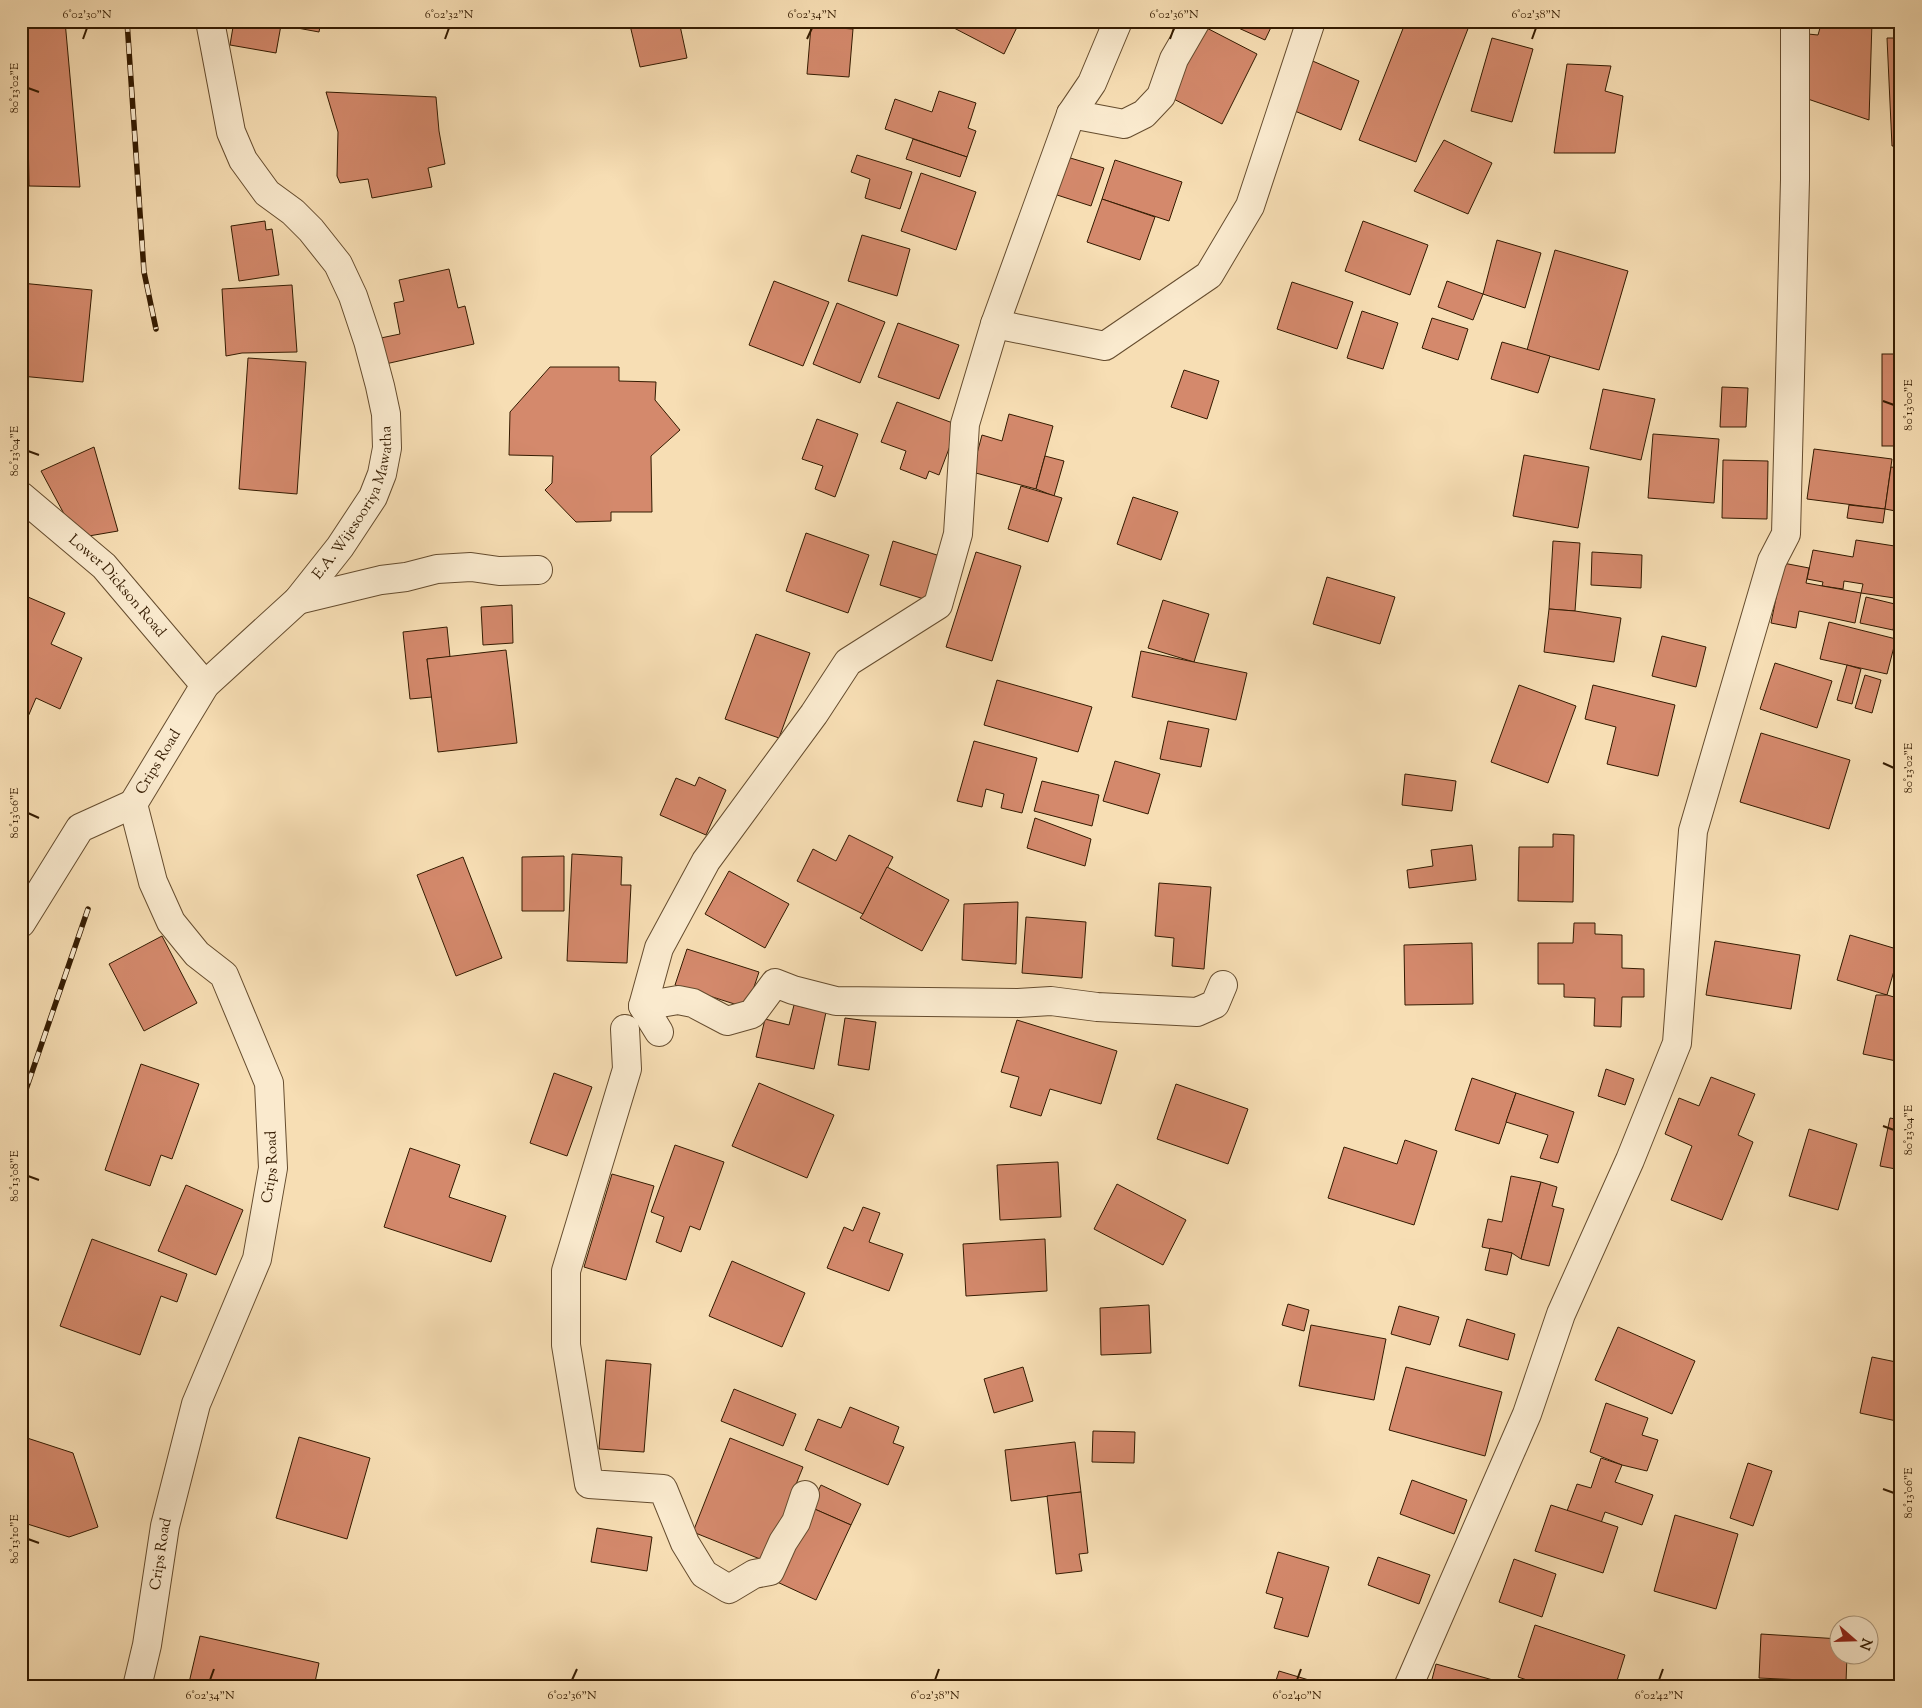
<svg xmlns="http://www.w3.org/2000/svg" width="1922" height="1708" font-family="'Sorts Mill Goudy',serif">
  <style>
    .building { fill: #d4896c; stroke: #341b01 }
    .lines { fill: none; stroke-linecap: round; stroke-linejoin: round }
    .minor-casing { stroke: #654c2e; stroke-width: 30 }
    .tertiary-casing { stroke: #654c2e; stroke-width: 30 }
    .minor { stroke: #faeace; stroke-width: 28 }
    .tertiary { stroke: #faeace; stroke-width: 28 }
    .rail-casing { stroke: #341b01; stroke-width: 5.5 }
    .rail { stroke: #faeace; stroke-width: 4; stroke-dasharray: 11; stroke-linecap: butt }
    .ticks { fill: none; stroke: #341b01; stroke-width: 2 }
    .labels { text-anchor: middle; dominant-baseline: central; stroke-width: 4; stroke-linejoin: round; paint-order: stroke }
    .street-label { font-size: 15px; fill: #341b01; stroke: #faeace }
    .neatline { fill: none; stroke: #341b01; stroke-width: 2 }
    .ticks-label { font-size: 12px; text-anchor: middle; fill: #341b01 }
  </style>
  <rect width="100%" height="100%" fill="#f7deb4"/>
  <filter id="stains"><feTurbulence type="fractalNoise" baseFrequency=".004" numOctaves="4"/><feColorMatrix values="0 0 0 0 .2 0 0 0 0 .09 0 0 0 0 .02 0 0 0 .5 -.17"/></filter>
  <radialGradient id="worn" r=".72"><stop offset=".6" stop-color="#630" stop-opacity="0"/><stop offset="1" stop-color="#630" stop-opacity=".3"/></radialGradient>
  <g class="building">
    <polygon points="21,21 65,21 80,187 29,186 27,77"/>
    <polygon points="234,21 321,21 319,32 281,25 276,53 230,45"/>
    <polygon points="629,21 679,21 687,58 640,67"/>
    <polygon points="957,21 1020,21 1004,54 954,28"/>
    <polygon points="1085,21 1102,21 1099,27"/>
    <polygon points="1223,21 1274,21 1265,40"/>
    <polygon points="1406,21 1471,21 1416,162 1359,140"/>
    <polygon points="1822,21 1872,21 1869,120 1802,97 1798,33 1818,35"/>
    <polygon points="1199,24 1257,54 1222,124 1164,94"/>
    <polygon points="811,26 853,29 849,77 807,74"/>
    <polygon points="1492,38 1533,49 1512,122 1471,111"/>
    <polygon points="1887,38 1901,38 1901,146 1892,146"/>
    <polygon points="1301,56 1359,81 1341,130 1285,107"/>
    <polygon points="1567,64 1611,66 1605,91 1623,96 1615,153 1554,153"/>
    <polygon points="939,91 976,103 968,128 976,131 967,157 885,129 895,99 932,112"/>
    <polygon points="326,92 436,97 439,131 445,164 428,168 432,187 372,198 368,179 340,183 337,176 338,132"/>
    <polygon points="913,139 967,157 960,177 906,159"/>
    <polygon points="1444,140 1492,163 1468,214 1414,191"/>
    <polygon points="857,155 912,172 900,209 865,198 870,179 851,172"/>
    <polygon points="1067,157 1104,168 1091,206 1054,194"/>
    <polygon points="1115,160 1182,182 1169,221 1102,199"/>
    <polygon points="921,173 976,192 956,250 901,231"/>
    <polygon points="1102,199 1155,217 1140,260 1087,242"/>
    <polygon points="265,221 266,230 272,229 279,275 239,281 231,226"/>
    <polygon points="1363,221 1428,245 1410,295 1345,271"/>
    <polygon points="862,235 910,249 897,296 848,281"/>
    <polygon points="1497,240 1541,253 1525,308 1483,294"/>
    <polygon points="1555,250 1628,271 1599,370 1527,350"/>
    <polygon points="449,269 458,308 465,306 474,344 381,365 376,339 400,334 394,303 404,301 399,280"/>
    <polygon points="774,281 829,302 803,366 749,345"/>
    <polygon points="1447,281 1483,294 1473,320 1438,307"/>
    <polygon points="1292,282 1353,302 1337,349 1277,329"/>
    <polygon points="21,283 92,290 83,382 21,376"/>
    <polygon points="292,285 297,352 242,353 226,356 222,289"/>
    <polygon points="837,303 885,322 860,383 813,364"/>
    <polygon points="1362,311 1398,323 1383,369 1347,358"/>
    <polygon points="1432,318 1468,329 1458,360 1422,348"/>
    <polygon points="898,323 959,345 939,399 878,377"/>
    <polygon points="1502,342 1550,356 1538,393 1491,379"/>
    <rect x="1882" y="354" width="19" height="92"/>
    <polygon points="248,358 306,362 297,494 239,489"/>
    <polygon points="550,367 619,367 619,381 656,382 655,400 680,430 651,456 652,512 611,512 611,521 576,522 545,490 552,483 553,456 509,455 510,412"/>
    <polygon points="1184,370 1219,381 1207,419 1171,407"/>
    <polygon points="1722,387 1748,388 1746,427 1720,427"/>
    <polygon points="1603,389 1655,399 1641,460 1590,449"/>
    <polygon points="897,402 958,425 939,475 929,471 926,479 900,469 906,451 881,442"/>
    <polygon points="1009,414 1053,426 1036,489 972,472 982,435 1002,441"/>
    <polygon points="817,419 858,434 835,497 815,489 823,466 802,459"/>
    <polygon points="1653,434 1719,439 1714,503 1648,498"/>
    <polygon points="94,447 118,531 77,538 41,471"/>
    <polygon points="1814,449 1892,459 1885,509 1807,499"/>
    <polygon points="1524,455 1589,467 1578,528 1513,516"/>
    <polygon points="1045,456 1064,461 1054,496 1036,489"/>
    <polygon points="1723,460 1768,461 1767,519 1722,518"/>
    <polygon points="1891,467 1901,468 1901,512 1885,509"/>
    <polygon points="1021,486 1062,498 1048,542 1008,529"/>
    <polygon points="1133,497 1178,512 1161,560 1117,544"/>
    <polygon points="1849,505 1885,509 1883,523 1847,518"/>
    <polygon points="806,533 869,555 848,613 786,591"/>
    <polygon points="1856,540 1901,547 1901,599 1861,593 1863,584 1844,581 1843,589 1822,586 1823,582 1807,579 1813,550 1853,557"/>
    <polygon points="893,541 940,556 927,600 880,585"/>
    <polygon points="1553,541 1580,543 1575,611 1549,609"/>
    <polygon points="976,552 1021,566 992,661 946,647"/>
    <polygon points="1592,552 1642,555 1641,588 1591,585"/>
    <polygon points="1783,563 1809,568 1806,583 1861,593 1855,623 1799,611 1796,628 1771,623"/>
    <polygon points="1327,577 1395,597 1380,644 1313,624"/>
    <polygon points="21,594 65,613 51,644 82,658 60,709 36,698 21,733"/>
    <polygon points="1866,597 1899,605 1893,630 1860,623"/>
    <polygon points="1163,600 1209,614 1194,662 1148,648"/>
    <polygon points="512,605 513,643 483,645 481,607"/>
    <polygon points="1549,609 1575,611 1621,618 1614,662 1544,652"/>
    <polygon points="1829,622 1896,639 1887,674 1820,659"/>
    <polygon points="447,627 450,657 427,659 432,697 410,699 403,632"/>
    <polygon points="756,634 810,653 779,738 725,719"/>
    <polygon points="1662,636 1706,647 1696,687 1652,676"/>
    <polygon points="506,650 517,743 438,752 427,659"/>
    <polygon points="1141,651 1247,673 1236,720 1132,697"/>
    <polygon points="1775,663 1832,681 1817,728 1760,709"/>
    <polygon points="1847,665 1861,669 1852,704 1837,700"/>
    <polygon points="1865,675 1881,680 1872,713 1855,708"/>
    <polygon points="997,680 1092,707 1078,752 984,725"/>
    <polygon points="1519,685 1576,706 1548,783 1491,762"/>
    <polygon points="1593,685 1675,705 1658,776 1607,764 1616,727 1585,719"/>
    <polygon points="1168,721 1209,729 1201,767 1160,759"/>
    <polygon points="1761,733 1850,760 1829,829 1740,802"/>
    <polygon points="974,741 1037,758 1022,813 1001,808 1004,794 986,789 982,807 957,801"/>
    <polygon points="1115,761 1160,774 1148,814 1103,801"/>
    <polygon points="1405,774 1456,781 1452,811 1402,805"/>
    <polygon points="699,777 726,790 706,835 660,815 676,778 695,786"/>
    <polygon points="1042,781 1099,795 1092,826 1034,811"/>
    <polygon points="1035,818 1091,839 1085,866 1027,848"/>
    <polygon points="1553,834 1574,835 1573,902 1518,901 1519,847 1553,847"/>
    <polygon points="849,835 893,857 863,914 797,881 813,849 836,861"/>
    <polygon points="1472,845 1476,880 1409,888 1407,870 1433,866 1431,850"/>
    <polygon points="572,854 622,857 621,885 631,885 627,963 567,961"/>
    <polygon points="564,856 564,911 522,911 522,857"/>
    <polygon points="463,857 502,958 456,976 417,875"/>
    <polygon points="887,867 949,900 922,951 860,918 863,914"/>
    <polygon points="729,871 789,904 765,948 705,914"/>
    <polygon points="1159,883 1211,887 1204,969 1172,966 1174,938 1155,936"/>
    <polygon points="1018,902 1016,964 962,960 964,904"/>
    <polygon points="1026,917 1086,922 1082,978 1022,973"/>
    <polygon points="1574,923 1595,923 1595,934 1622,935 1622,968 1644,969 1644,997 1622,997 1621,1027 1594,1026 1595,998 1564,997 1564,984 1538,984 1538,943 1573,943"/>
    <polygon points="1850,935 1900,950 1887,995 1837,980"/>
    <polygon points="162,936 197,1003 144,1031 109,964"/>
    <polygon points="1715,941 1800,955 1791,1009 1706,995"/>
    <polygon points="1472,943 1473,1004 1405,1005 1404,945"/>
    <polygon points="687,949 759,972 747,1008 675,985"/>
    <polygon points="1876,995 1887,995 1901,999 1901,1062 1863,1054"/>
    <polygon points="794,1005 826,1012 814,1069 756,1057 765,1019 789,1025"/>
    <polygon points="845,1018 876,1022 869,1070 838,1065"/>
    <polygon points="1017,1020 1117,1051 1101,1104 1050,1089 1041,1116 1010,1107 1019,1077 1001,1072"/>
    <polygon points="141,1064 199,1084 172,1159 161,1155 150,1186 105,1170"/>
    <polygon points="1606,1069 1634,1079 1625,1105 1598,1096"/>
    <polygon points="554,1073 592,1087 567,1156 530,1143"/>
    <polygon points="1711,1077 1755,1094 1738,1135 1753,1142 1722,1220 1671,1200 1692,1146 1665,1134 1679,1098 1699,1106"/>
    <polygon points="1472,1078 1516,1093 1499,1144 1455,1130"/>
    <polygon points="759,1083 834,1115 807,1178 732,1146"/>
    <polygon points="1176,1084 1248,1109 1228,1164 1157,1139"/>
    <polygon points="1516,1093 1574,1112 1558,1163 1540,1158 1548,1135 1506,1122"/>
    <polygon points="1890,1118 1901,1120 1901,1170 1880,1166"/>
    <polygon points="1809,1129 1857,1144 1838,1210 1789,1196"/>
    <polygon points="1405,1140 1437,1151 1414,1225 1328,1198 1344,1147 1397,1164"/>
    <polygon points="675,1145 724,1162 700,1230 690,1226 681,1252 656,1242 664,1217 651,1212"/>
    <polygon points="410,1148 460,1165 449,1197 506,1216 491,1262 384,1227"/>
    <polygon points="1058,1162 1061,1217 1000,1220 997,1165"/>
    <polygon points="612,1174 654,1186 626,1280 584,1267"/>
    <polygon points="1511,1176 1541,1182 1521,1259 1512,1253 1482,1247 1488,1219 1502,1222"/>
    <polygon points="1541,1182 1557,1187 1552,1206 1564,1209 1549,1266 1521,1259"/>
    <polygon points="1117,1184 1186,1220 1163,1265 1094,1229"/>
    <polygon points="186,1185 243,1210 216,1275 158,1251"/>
    <polygon points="863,1207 880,1213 869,1242 903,1254 889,1291 827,1268 844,1227 853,1231"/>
    <polygon points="92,1239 187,1274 177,1302 161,1296 140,1355 60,1326"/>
    <polygon points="1045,1239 1047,1291 966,1296 963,1244"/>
    <polygon points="1490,1248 1512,1253 1507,1275 1485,1270"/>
    <polygon points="732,1261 805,1293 782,1347 709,1316"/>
    <polygon points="1288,1304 1309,1310 1304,1331 1282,1325"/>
    <polygon points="1149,1305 1151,1353 1101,1355 1100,1308"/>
    <polygon points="1399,1306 1439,1317 1430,1345 1391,1334"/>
    <polygon points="1467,1319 1515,1334 1508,1360 1459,1346"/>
    <polygon points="1311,1325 1386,1339 1374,1400 1299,1386"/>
    <polygon points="1618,1327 1695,1361 1672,1414 1595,1380"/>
    <polygon points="1872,1357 1901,1363 1901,1422 1860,1413"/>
    <polygon points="606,1360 651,1364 644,1452 599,1449"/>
    <polygon points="1023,1367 1033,1401 994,1413 984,1379"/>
    <polygon points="1406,1367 1502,1392 1485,1456 1389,1430"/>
    <polygon points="734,1389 796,1414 783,1446 721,1421"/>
    <polygon points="1606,1403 1648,1418 1642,1435 1658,1440 1647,1471 1622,1465 1590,1452"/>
    <polygon points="850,1407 899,1427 893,1443 904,1447 888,1485 805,1450 818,1419 841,1428"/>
    <polygon points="1093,1431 1135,1432 1134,1463 1092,1462"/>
    <polygon points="21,1436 73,1453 98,1527 69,1537 21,1522"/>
    <polygon points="299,1437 370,1458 347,1539 276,1518"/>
    <polygon points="730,1438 803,1467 765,1561 693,1532"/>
    <polygon points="1075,1442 1081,1492 1011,1501 1005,1450"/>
    <polygon points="1601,1458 1622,1465 1615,1482 1653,1495 1642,1525 1605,1512 1601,1523 1567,1511 1577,1484 1591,1488"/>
    <polygon points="1748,1463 1772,1471 1753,1526 1730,1518"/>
    <polygon points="1412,1480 1467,1500 1454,1534 1400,1514"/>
    <polygon points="821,1485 861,1504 851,1525 810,1507"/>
    <polygon points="1081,1492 1088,1553 1079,1554 1082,1571 1056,1574 1047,1496"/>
    <polygon points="1551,1505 1618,1527 1603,1573 1535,1551"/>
    <polygon points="810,1507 851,1525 816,1600 775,1581"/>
    <polygon points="1675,1515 1738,1534 1716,1609 1654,1591"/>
    <polygon points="597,1528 652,1537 647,1571 591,1562"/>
    <polygon points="1278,1552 1329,1567 1308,1637 1274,1628 1283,1598 1266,1593"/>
    <polygon points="1378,1557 1430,1575 1419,1604 1368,1585"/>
    <polygon points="1514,1559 1556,1574 1542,1617 1499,1602"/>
    <polygon points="1535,1625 1625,1655 1615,1687 1548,1687 1518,1677"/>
    <polygon points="1761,1634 1840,1639 1840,1656 1847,1656 1846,1682 1759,1678"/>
    <polygon points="200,1636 319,1663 314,1687 188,1687"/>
    <polygon points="1436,1664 1500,1682 1499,1687 1430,1687"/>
    <polygon points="1279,1671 1332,1687 1274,1687"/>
  </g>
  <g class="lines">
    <g class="minor-casing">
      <g id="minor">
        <polyline points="1071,114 1124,124 1144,114 1161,96 1174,59 1196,21"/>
        <polyline points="995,324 1105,346 1209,275 1250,206 1311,21"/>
        <polyline points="298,600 381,580 406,577 437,569 471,567 499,571 538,570"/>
        <polyline points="21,923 80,828 133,804"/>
        <polyline points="643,1006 678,1000 693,1003 727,1021 752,1014 775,983 793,990 836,1001 1018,1003 1051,1001 1097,1007 1197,1012 1215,1004 1223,985"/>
        <polyline points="625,1029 627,1069 566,1271 566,1345 589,1484 663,1489 685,1543 704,1574 729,1589 754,1574 770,1571 783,1542 796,1522 805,1495"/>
        <polyline points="659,1032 643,1006 659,948 706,861 814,714 848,662 938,605 958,534 965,424 995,324 1071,114 1092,83 1118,21"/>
        <polyline points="1408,1687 1527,1414 1561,1314 1630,1160 1677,1043 1693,831 1772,561 1786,534 1795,180 1795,21"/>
      </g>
    </g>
    <g class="tertiary-casing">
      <g id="tertiary">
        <path id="s1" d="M21 496 104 566 205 685"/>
        <path id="s2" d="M137 1687 147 1645 165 1526 196 1404 257 1259 273 1168 269 1083 224 975 197 954 171 922 153 882 133 804 205 685 298 600 340 547 373 497 382 474 387 448 386 414 380 386 368 341 353 296 338 264 311 230 293 212 267 193 243 160 231 132 210 21"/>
      </g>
    </g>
    <use href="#minor" class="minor"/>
    <use href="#tertiary" class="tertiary"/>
    <g class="rail-casing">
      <g id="rail">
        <polyline points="127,21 144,272 156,329"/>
        <polyline points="21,1104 88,909"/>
      </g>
    </g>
    <use href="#rail" class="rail"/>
  </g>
  <path class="ticks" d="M83 39 87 28M445 39 449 28M807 39 812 28M1170 39 1174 28M1532 39 1536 28M28 88 39 92M1883 401 1894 405M28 451 39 455M1883 763 1894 768M28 813 39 818M1883 1126 1894 1130M28 1176 39 1180M1883 1489 1894 1493M28 1539 39 1543M210 1680 214 1669M572 1680 577 1669M935 1680 939 1669M1297 1680 1301 1669M1659 1680 1663 1669"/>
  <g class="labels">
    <g class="street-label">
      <text stroke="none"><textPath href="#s2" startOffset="1321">E.A. Wijesooriya Mawatha</textPath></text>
      <text stroke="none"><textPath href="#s1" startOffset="132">Lower Dickson Road</textPath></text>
      <text stroke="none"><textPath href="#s2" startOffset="990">Crips Road</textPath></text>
      <text stroke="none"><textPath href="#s2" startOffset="540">Crips Road</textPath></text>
      <text stroke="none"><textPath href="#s2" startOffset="135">Crips Road</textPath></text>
    </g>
  </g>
  <rect width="1922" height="1708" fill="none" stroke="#f7deb4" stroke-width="55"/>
  <g transform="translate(1854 1640) rotate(110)"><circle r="24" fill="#faeace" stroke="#ab977c"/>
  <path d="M0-4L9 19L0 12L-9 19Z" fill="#8f2418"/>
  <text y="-8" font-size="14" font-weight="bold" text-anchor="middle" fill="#341b01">N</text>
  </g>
  <rect x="28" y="28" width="1866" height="1652" class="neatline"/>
  <g class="ticks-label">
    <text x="87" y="18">6°02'30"N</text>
    <text x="449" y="18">6°02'32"N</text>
    <text x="812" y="18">6°02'34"N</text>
    <text x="1174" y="18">6°02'36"N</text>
    <text x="1536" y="18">6°02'38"N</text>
    <text transform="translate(14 88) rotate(-90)" y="4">80°13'02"E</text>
    <text transform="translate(1908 405) rotate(-90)" y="4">80°13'00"E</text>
    <text transform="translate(14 451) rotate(-90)" y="4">80°13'04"E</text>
    <text transform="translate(1908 768) rotate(-90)" y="4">80°13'02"E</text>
    <text transform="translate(14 813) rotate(-90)" y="4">80°13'06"E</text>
    <text transform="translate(1908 1130) rotate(-90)" y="4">80°13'04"E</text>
    <text transform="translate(14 1176) rotate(-90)" y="4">80°13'08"E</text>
    <text transform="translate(1908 1493) rotate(-90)" y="4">80°13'06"E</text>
    <text transform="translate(14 1539) rotate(-90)" y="4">80°13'10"E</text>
    <text x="210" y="1699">6°02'34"N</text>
    <text x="572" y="1699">6°02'36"N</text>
    <text x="935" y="1699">6°02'38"N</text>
    <text x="1297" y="1699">6°02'40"N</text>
    <text x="1659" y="1699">6°02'42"N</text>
  </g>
  <rect width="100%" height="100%" filter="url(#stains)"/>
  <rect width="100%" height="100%" fill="url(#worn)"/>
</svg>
